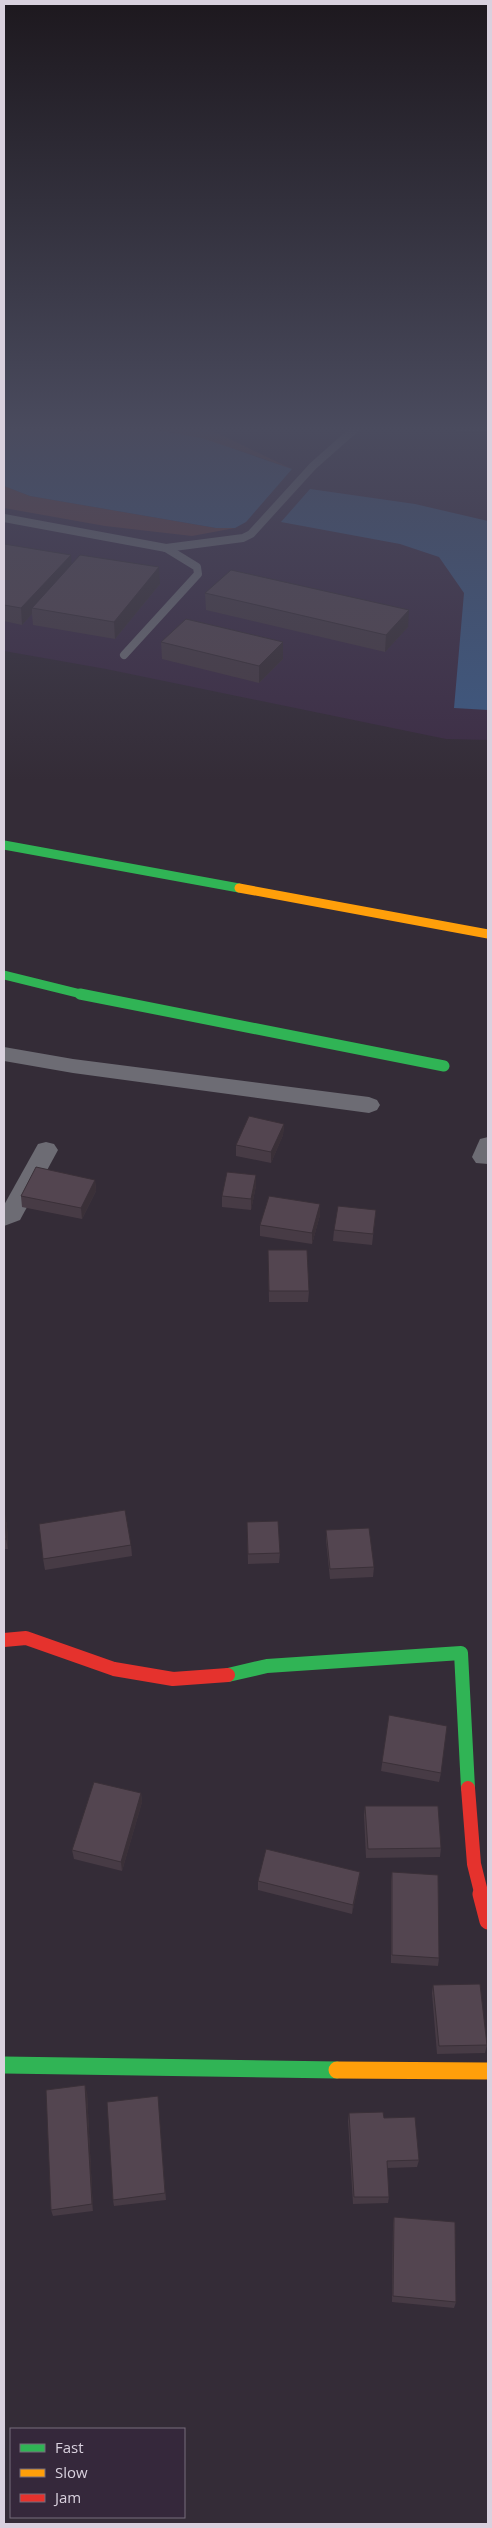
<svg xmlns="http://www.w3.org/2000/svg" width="492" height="2528" font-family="'Open Sans',sans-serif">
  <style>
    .built { fill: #3d2d45 }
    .green { fill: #623d43 }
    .water { fill: #3d5983 }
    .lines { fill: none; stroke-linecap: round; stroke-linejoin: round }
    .lane { stroke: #6d6c74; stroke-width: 8 }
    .street { fill: #6d6c74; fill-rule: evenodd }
    .fast-far3 { stroke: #30b455; stroke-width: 9 }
    .fast-far2 { stroke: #30b455; stroke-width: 11 }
    .fast-far1 { stroke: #30b455; stroke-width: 14 }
    .fast { stroke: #30b455; stroke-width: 17 }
    .slow-far1 { stroke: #ff9f0a; stroke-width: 9 }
    .slow { stroke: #ff9f0a; stroke-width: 17 }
    .jam-far1 { stroke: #e5322d; stroke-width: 14 }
    .jam { stroke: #e5322d; stroke-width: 17 }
    .wall { fill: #473b45 }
    .shaded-wall { fill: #3a3038 }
    .building { fill: #534550; stroke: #3a3038 }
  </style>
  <rect width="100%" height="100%" fill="#342c37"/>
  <polygon class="built" points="4,427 488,427 488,740 446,739 106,669 4,651"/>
  <g class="green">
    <path d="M61 427H192L215 432 292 469C244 452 196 434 145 428 117 425 90 433 61 427Z"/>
    <polygon points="4,486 30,496 216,528 235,528 192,536 105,526 4,508"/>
  </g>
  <g class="water">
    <polygon points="4,427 61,427 79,431 144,428 202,438 292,469 246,522 235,528 216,528 30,496 4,486"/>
    <polygon points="310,489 415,504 488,521 488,710 454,708 464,593 439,557 400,544 281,522"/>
  </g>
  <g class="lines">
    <g class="lane">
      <polyline points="458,427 488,428"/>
      <polyline points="4,518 166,548 197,567 198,574 124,655"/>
      <polyline points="166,548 243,538 251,534 313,466 357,427"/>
    </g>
    <g class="street">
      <polygon points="4,1047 73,1059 369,1097 377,1100 380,1105 377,1110 369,1113 73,1073 4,1061"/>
      <polygon points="488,1137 488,1164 476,1163 472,1157 480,1139"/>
      <polygon points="46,1142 54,1144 58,1150 20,1220 4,1226 4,1205 38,1144"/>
    </g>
    <g class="fast-far3">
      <polyline points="4,845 239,888"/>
      <polyline points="4,975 85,995"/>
    </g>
    <polyline class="fast-far2" points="80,994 444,1066"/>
    <polyline class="fast-far1" points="228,1675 267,1666 461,1653 468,1788"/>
    <polyline class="fast" points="4,2065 337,2070"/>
    <polyline class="slow-far1" points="239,888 488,934"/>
    <polyline class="slow" points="337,2070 488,2071"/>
    <g class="jam-far1">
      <polyline points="4,1640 26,1638 114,1669 173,1679 228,1675"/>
      <polyline points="468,1788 474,1864 482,1896"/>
    </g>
    <polyline class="jam" points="481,1894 488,1921"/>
  </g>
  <g class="wall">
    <polygon points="4,544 71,564 160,584 115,639 33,625 32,614 22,625 4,621"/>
    <polygon points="205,593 408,627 385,652 206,610"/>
    <polygon points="161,642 283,659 259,683 162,659"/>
    <polygon points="284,1124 283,1135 271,1163 236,1156 236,1145"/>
    <polygon points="95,1180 96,1191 82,1219 22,1207 21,1196"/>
    <polygon points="256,1186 251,1210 222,1207 222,1196"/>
    <polygon points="376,1210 372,1245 333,1241 334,1230"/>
    <polygon points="320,1215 312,1244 260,1236 260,1225"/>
    <polygon points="268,1250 309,1291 308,1302 269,1302"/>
    <polygon points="4,1515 7,1525 8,1549 4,1549"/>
    <polygon points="247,1522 280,1553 279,1563 248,1564"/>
    <polygon points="326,1530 374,1567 373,1577 330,1579 326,1540"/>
    <polygon points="131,1545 132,1556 45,1570 43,1559"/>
    <polygon points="389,1715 441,1773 439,1782 381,1771"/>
    <polygon points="141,1793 142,1802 122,1871 74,1859 72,1850"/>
    <polygon points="365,1806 441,1848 440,1857 366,1858 364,1815"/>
    <polygon points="360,1872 359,1881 352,1914 258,1890 258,1881"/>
    <polygon points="392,1872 439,1958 438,1966 391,1963 391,1881"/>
    <polygon points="433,1985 487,2045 485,2053 437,2054 432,1993"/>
    <polygon points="87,2092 93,2211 53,2216 51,2210"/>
    <polygon points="158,2104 166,2200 114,2206 113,2200"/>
    <polygon points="349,2113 384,2118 419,2160 417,2167 387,2168 389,2197 388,2203 353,2204 348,2121"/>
    <polygon points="394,2217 456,2302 454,2308 392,2302 393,2223"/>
  </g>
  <g class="shaded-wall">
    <polygon points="71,555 72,571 32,608 32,614 22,625 21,608"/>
    <polygon points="159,567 160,584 115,639 114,622"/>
    <polygon points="409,610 408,627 385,652 386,635"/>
    <polygon points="283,642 283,659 259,683 259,666"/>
    <polygon points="284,1124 283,1135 271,1163 271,1152"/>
    <polygon points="256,1175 256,1186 251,1210 251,1199"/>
    <polygon points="95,1180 96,1191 82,1219 81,1208"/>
    <polygon points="320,1204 320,1215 312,1244 312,1233"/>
    <polygon points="5,1515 7,1525 8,1549 6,1539"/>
    <polygon points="141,1793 142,1802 122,1871 121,1862"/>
    <polygon points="360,1872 359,1881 352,1914 353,1905"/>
    <polygon points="85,2085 87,2092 93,2211 92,2204"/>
  </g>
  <g class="building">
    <polygon points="4,544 71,555 21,608 4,605"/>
    <polygon points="80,555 159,567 114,622 32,608"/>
    <polygon points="231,570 409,610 386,635 205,593"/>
    <polygon points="186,619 283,642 259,666 161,642"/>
    <polygon points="249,1116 284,1124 271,1152 236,1145"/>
    <polygon points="36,1167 95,1180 81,1208 21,1196"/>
    <polygon points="227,1172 256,1175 251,1199 222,1196"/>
    <polygon points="269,1196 320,1204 312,1233 260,1225"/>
    <polygon points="338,1206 376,1210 373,1234 334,1230"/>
    <polygon points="268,1250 307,1250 309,1291 269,1291"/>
    <polygon points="125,1510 131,1545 43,1559 39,1524"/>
    <polygon points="4,1515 5,1515 6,1539 4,1539"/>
    <polygon points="278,1521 280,1553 248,1554 247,1522"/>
    <polygon points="369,1528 374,1567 330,1569 326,1530"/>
    <polygon points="389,1715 447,1726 441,1773 382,1762"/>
    <polygon points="94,1782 141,1793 121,1862 72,1850"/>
    <polygon points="365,1806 438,1806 441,1848 368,1849"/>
    <polygon points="266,1849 360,1872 353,1905 258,1881"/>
    <polygon points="392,1872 438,1875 439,1958 392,1955"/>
    <polygon points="480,1984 487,2045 439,2046 433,1985"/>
    <polygon points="85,2085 92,2204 51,2210 46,2090"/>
    <polygon points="158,2096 165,2193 113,2200 107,2102"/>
    <polygon points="383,2112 384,2118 415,2117 419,2160 387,2161 389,2197 354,2197 349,2113"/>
    <polygon points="394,2217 455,2222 456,2302 393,2296"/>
  </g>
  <linearGradient id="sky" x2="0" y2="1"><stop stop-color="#1d181e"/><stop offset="0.55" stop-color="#4a4b5e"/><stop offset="1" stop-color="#4a4b5e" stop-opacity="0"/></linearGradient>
  <rect width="492" height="781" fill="url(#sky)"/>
  <rect width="492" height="2528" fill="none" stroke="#d9d1de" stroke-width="10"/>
  <rect x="10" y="2428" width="175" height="90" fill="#35283b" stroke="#776c7c"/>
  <rect x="20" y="2444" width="25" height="8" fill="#30b455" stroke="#776c7c"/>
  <text x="55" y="2453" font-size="15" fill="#d9d1de">Fast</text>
  <rect x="20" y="2469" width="25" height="8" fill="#ff9f0a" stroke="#776c7c"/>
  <text x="55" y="2478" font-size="15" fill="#d9d1de">Slow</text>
  <rect x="20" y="2494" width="25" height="8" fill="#e5322d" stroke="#776c7c"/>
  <text x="55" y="2503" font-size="15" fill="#d9d1de">Jam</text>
</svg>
